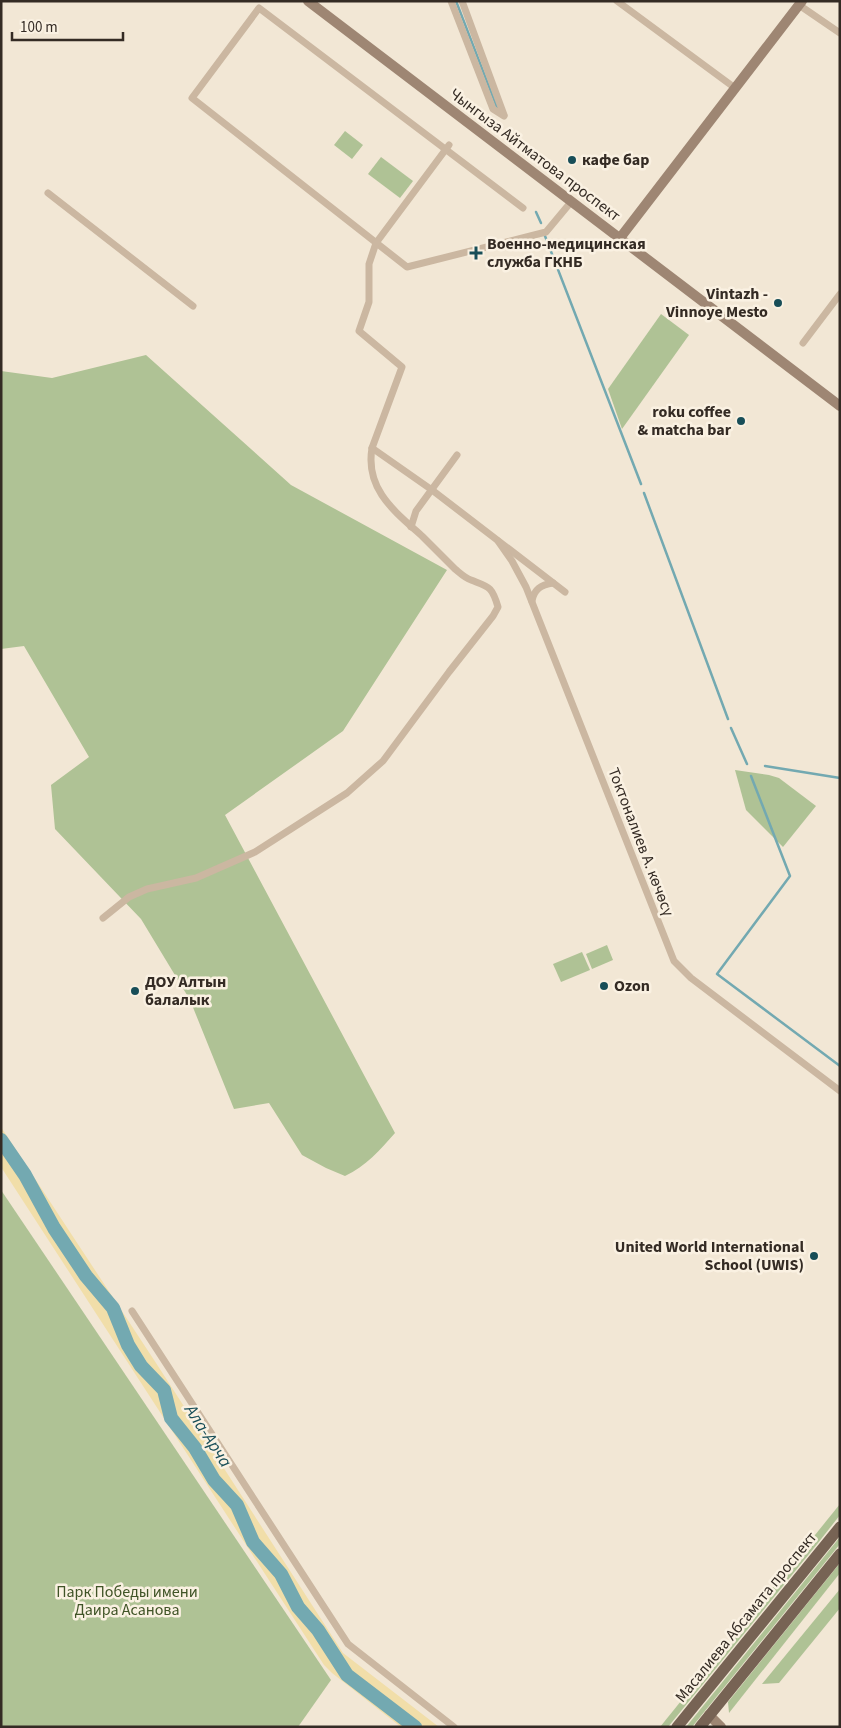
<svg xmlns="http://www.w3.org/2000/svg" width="841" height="1728" font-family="'Source Sans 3',sans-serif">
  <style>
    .green { fill: #afc295 }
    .sand { fill: #f1dea9 }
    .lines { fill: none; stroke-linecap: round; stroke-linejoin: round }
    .stream { stroke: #73a9b1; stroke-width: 2.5 }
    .river { stroke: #73a9b1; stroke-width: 14 }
    .street { stroke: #cbb7a1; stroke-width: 7 }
    .secondary { stroke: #9e8673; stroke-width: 10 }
    .primary { stroke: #776354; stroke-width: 11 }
    .poi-dot { fill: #184e58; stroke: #faf1e2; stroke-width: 2 }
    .labels { text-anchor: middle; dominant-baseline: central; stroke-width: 5; stroke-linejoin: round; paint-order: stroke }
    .street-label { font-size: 16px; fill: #342b24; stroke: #faf1e2 }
    .poi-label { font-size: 16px; font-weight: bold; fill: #342b24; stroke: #faf1e2; text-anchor: start }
    .park-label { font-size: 16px; fill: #405427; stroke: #faf1e2 }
    .water-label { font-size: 18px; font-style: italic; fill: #184e58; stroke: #faf1e2 }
  </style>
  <rect width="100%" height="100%" fill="#f2e7d5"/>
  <g class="green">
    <polygon points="345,131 363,145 352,159 334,145"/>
    <polygon points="381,157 413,181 400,198 368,174"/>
    <polygon points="661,314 689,335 622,429 608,389"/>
    <path d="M146 355 291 485 447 570 343 731 225 815 395 1133C380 1150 366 1166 345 1176L326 1168 302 1155 269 1103 234 1109 190 1000 141 919 55 829 51 785 89 757 24 646 1 649V371L52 378Z"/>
    <polygon points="735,770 769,775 779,778 816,806 783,847 746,810"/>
    <polygon points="607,945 613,960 592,969 586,954"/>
    <polygon points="582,952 590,970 561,982 553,964"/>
    <polygon points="1,1190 331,1680 298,1727 1,1727"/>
    <polygon points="840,1504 840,1515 818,1543 668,1727 660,1727"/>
    <polygon points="840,1537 840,1544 692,1727 686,1727"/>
    <polygon points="840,1563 840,1573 729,1713 728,1702"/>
    <polygon points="840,1589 840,1608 779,1683 762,1684"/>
  </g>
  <polygon class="sand" points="1,1127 156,1363 343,1653 439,1727 401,1727 332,1673 324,1665 1,1167"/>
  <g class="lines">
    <g class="stream">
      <polyline points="456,1 498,110"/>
      <polyline points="536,212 541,223"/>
      <polyline points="545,236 641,484"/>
      <polyline points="644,493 728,719"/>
      <polyline points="731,728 747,764"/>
      <polyline points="765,766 840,778"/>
      <polyline points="751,776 790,876 717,974 840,1066"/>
    </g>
    <polyline class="river" points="1,1140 25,1175 54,1228 86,1276 113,1308 128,1345 141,1366 164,1390 171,1418 195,1448 214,1480 237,1505 253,1542 281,1574 298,1607 318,1630 347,1675 415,1727"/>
    <g class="street">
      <polyline points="451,1 493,109 504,116"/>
      <polyline points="462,1 504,115"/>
      <polyline points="617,1 735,88"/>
      <polyline points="799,5 840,33"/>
      <polyline points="48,193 193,306"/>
      <polyline points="523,208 259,8 192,98 407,267 546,232 571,202"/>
      <polyline points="803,343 840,294"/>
      <polyline points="372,448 432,490 565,592"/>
      <polyline points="411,527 416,511 457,455"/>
      <polyline points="498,541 512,561 526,587 674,961 691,978 840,1091"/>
      <path d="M532 601C534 589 541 585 553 583"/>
      <path d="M103 918 129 897 147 889 196 878 255 852 347 793 383 761 449 672 493 616 498 607C492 586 489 587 471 580 465 578 460 573 455 569 444 558 433 547 422 536 394 511 365 489 372 448L402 367 359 331 369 302V264L376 243 449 145"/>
      <polyline points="132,1311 348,1644 454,1727"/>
    </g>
    <g class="secondary">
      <polyline points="308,1 840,406"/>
      <polyline points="620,238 802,1"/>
      <polyline points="709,1715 721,1727"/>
    </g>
    <g class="primary">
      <polyline points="677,1727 840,1527"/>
      <polyline points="700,1727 840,1554"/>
    </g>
  </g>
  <g class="poi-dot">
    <circle cx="572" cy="160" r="5"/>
    <path d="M473.5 245.5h5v5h5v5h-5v5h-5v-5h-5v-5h5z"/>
    <circle cx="778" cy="303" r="5"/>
    <circle cx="741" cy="421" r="5"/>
    <circle cx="604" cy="986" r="5"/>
    <circle cx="135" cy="991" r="5"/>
    <circle cx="814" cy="1256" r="5"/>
  </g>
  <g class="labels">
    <g class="street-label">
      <text transform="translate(535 155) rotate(37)">Чынгыза Айтматова проспект</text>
      <text transform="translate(641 842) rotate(69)">Токтоналиев А. көчөсү</text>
      <text transform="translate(746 1617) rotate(-51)">Масалиева Абсамата проспект</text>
    </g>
    <g class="poi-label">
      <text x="582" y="160">кафе бар</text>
      <text x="487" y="244">Военно-медицинская<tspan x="487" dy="18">служба ГКНБ</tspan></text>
      <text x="768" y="294" text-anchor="end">Vintazh -<tspan x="768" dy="18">Vinnoye Mesto</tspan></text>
      <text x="731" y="412" text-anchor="end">roku coffee<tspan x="731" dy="18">&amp; matcha bar</tspan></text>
      <text x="145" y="982">ДОУ Алтын<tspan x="145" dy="18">балалык</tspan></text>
      <text x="614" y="986">Ozon</text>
      <text x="804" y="1247" text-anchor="end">United World International<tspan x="804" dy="18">School (UWIS)</tspan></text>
    </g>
    <g class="park-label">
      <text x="127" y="1592">Парк Победы имени<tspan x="127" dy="18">Даира Асанова</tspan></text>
    </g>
    <g class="water-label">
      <text transform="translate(208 1436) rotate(57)">Ала-Арча</text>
    </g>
  </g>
  <rect width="841" height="1728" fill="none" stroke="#342b24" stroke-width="5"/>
  <path d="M12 32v8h111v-8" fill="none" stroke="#342b24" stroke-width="2.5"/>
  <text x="20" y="32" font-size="15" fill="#342b24" stroke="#faf1e2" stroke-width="4" paint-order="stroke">100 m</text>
</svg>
